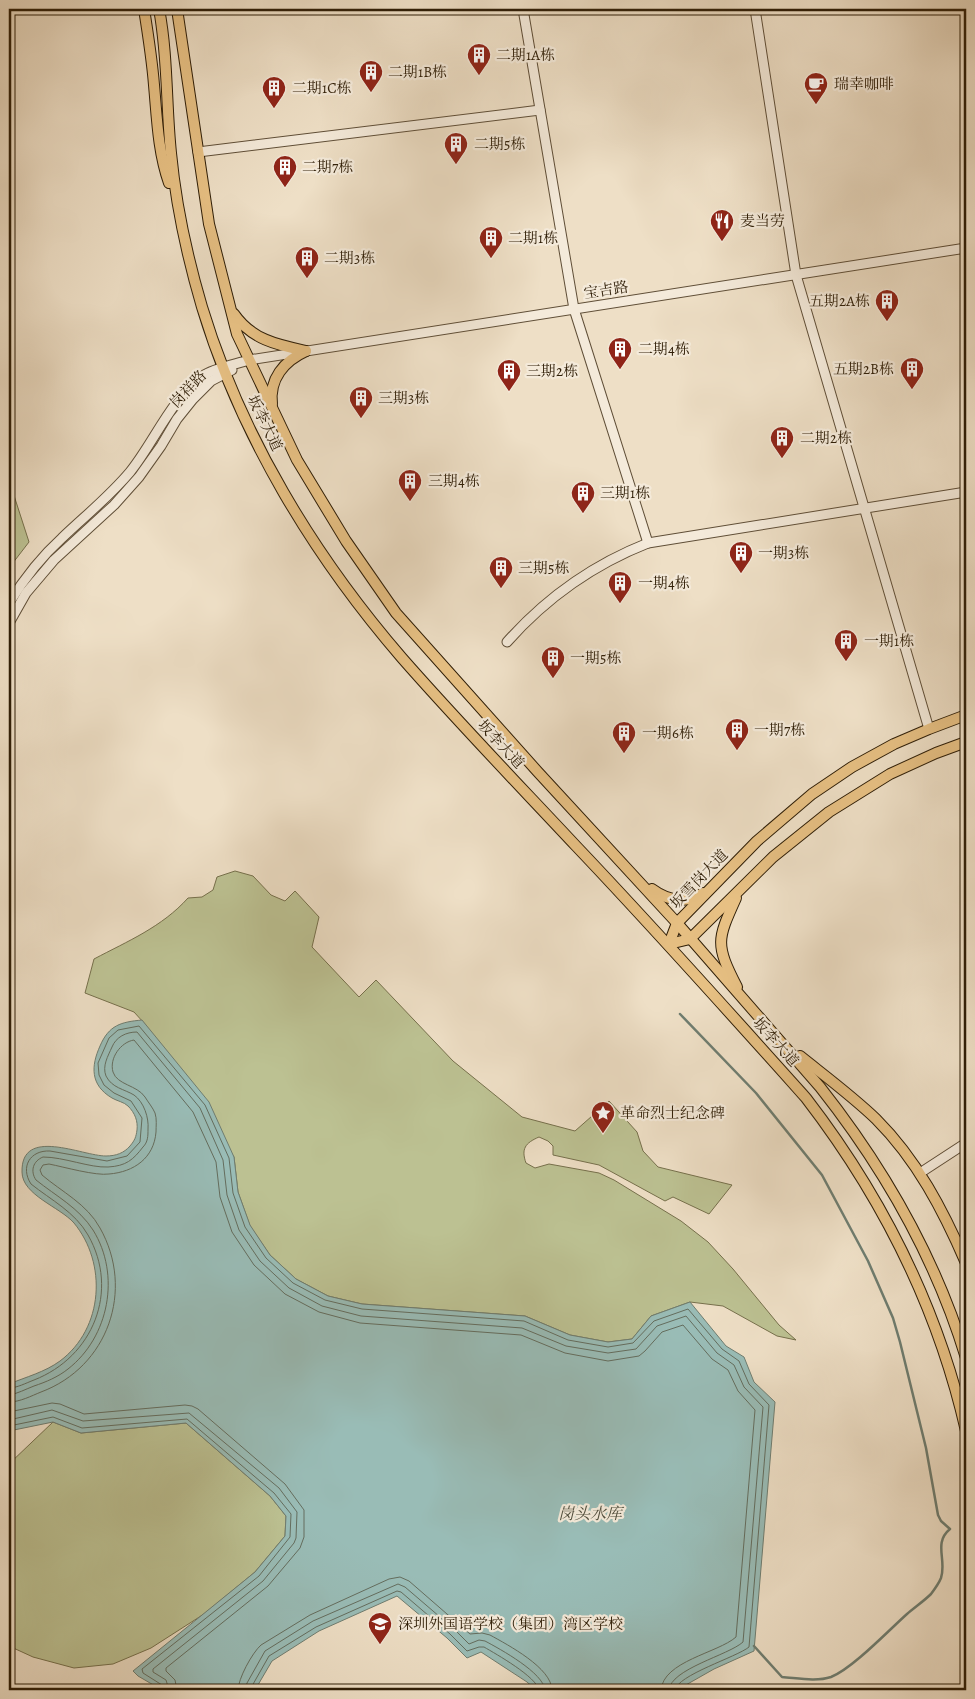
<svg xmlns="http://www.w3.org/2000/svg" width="975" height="1699" font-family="Alegreya,'Noto Serif SC',serif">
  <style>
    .green { fill: #bcc192; stroke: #76704c }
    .water { fill: #99bcb6; stroke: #6f7d70 }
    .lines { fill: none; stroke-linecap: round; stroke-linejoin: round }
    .shore { stroke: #646d5e; stroke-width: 1 }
    .stream { stroke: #6f7d70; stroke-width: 2.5 }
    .minor-casing { stroke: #5f4e37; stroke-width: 11 }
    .major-casing { stroke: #2f1e07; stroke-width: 12 }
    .minor { stroke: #f4eada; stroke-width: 9 }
    .major { stroke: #e7c083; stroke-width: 10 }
    .labels { text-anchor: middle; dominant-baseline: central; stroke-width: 4.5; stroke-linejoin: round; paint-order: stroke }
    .poi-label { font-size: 15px; fill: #2f1e07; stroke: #f4eada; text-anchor: start }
    .street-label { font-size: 15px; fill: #2f1e07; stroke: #f4eada }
    .water-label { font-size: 16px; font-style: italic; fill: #4f4d3c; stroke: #f4eada }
  </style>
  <rect width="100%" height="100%" fill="#eedfc6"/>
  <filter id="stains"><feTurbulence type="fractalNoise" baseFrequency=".004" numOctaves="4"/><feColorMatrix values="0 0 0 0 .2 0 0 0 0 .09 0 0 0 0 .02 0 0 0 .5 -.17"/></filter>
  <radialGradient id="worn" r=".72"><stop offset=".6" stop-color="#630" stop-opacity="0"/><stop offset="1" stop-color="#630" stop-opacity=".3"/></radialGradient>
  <g class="green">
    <polygon points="9,480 29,542 9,568"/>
    <path d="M235 871 253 876 271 895 285 901 295 891 319 917 312 947 359 997 376 980 453 1061 522 1117 575 1131 609 1101 637 1132 643 1151 658 1167 732 1185 709 1214 673 1197 665 1201 599 1165 553 1155V1146L548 1141 539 1137C525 1143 521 1149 526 1163L535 1168 549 1164 599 1173 614 1180 681 1221 708 1242 733 1269 779 1325 796 1340 777 1336 723 1306 690 1302 651 1316 632 1339 608 1342 570 1335 525 1316 362 1304 328 1296 296 1279 270 1255 250 1226 238 1192 234 1157 144 1023 134 1012 85 993 94 959C128 941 162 927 188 898L202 897 213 890 217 877Z"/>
    <polygon points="53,1422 81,1433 186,1423 270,1496 286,1516 285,1536 255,1572 204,1614 151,1648 113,1664 74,1668 33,1657 9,1646 9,1464"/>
  </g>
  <path class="water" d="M142 1020 209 1102 234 1157 238 1192 250 1225 270 1255 296 1279 328 1296 362 1304 525 1316 570 1335 608 1342 632 1339 651 1316 690 1302 726 1346 744 1357 754 1382 775 1402 754 1651 714 1669 677 1690H536L527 1682 481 1652 467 1658 447 1638 397 1596 319 1631 272 1661 255 1690H162L138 1676 133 1671 255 1572 285 1536 286 1516 270 1496 186 1423 81 1433 53 1422 9 1431V1384C26 1377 45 1372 60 1361 104 1328 107 1263 74 1223 60 1207 22 1195 22 1172 21 1126 82 1156 106 1156 116 1156 124 1153 130 1146 135 1140 136 1137 137 1130 138 1121 135 1113 128 1106 124 1102 117 1101 112 1098 90 1085 91 1066 100 1046 109 1025 121 1022 142 1020Z"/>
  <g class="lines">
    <g class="shore">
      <path d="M9 1388C17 1388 26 1383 34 1380 93 1357 120 1291 88 1235 75 1212 51 1200 31 1184 20 1167 30 1150 50 1151L107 1161 127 1156 140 1142 142 1118 131 1101 114 1093 104 1085 99 1075 98 1063 109 1038 118 1030 139 1026 205 1105 229 1158 233 1193 245 1227 266 1258 293 1283 325 1300 362 1309 524 1321 568 1340 608 1347 633 1343 654 1321 688 1309 722 1349 739 1361 749 1384 769 1405 749 1647C737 1657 677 1675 675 1690"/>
      <path d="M9 1395C17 1394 26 1389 34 1386 46 1382 58 1377 68 1369 109 1337 121 1275 93 1230 79 1208 56 1196 36 1180 30 1171 33 1161 43 1157 64 1157 90 1168 108 1167 126 1166 133 1160 143 1147 148 1142 148 1136 148 1129 149 1118 144 1102 134 1095 124 1089 112 1088 106 1076 102 1066 108 1056 112 1047 116 1037 126 1032 137 1032L200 1108 223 1160 227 1195 239 1230 260 1261 289 1288 322 1306 361 1316 522 1328 566 1346 608 1353 636 1349 657 1326 686 1316 717 1353 734 1365 744 1387 763 1407 743 1642C729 1655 670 1669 669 1690"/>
      <path d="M9 1402C20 1402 31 1396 41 1392 108 1367 135 1290 100 1228 87 1204 62 1192 42 1175L40 1170 43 1165 49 1164C64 1167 96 1176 109 1174 134 1172 154 1158 156 1132 156 1126 157 1119 155 1113 153 1108 148 1102 145 1097 137 1085 117 1085 113 1072 109 1058 121 1042 134 1040L193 1112 216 1162 220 1197 232 1232 254 1265 285 1294 319 1312 360 1323 521 1335 565 1353 608 1361 639 1356 645 1351 662 1332 683 1325 712 1359 728 1370 738 1391 755 1410 736 1637C718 1653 663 1661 661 1690"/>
      <polyline points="9,1412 52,1403 60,1404 84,1414 185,1405 192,1406 198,1409 285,1484 304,1510 304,1537 300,1548 268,1586 166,1668 166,1671 175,1680 177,1690"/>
      <polyline points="9,1420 52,1410 83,1421 189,1413 279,1488 297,1512 296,1538 294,1543 263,1581 153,1669 153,1672 166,1680 169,1690"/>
      <polyline points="9,1426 53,1417 82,1428 187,1419 274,1493 291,1514 290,1537 259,1576 142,1669 143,1673 162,1685 163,1690"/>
      <path d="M238 1690C238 1679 252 1653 261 1645L310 1615 389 1579 400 1577 409 1581 470 1634 482 1633 490 1635C508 1645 552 1668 552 1690"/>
      <path d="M245 1690 247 1683 265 1651 313 1621 398 1584 405 1587 454 1629 469 1644 479 1640 485 1641C500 1649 544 1673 545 1690"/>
      <path d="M251 1690 252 1686 269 1656 316 1627 397 1591 401 1592 450 1634 467 1651 479 1647H484C496 1654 537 1677 539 1690"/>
    </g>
    <path class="stream" d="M680 1014 756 1093 822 1175 868 1261 893 1318 900 1342 926 1448 938 1515 941 1521 950 1529C933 1543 947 1560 941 1578 939 1583 934 1590 931 1594 924 1601 915 1607 907 1614 889 1630 852 1669 831 1677 816 1682 797 1678 782 1677L754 1646"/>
    <g class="minor-casing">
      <g id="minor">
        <polyline points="523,9 574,309 648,543"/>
        <polyline points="755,9 796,275 929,729"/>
        <polyline points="198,152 540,110"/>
        <path d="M9 603C24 579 41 557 62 538 85 516 109 497 130 472 155 441 170 400 203 376 213 368 237 364 249 360L966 248"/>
        <polyline points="9,623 26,593 54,560 114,505 139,477 161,446 177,419 193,399 211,381 232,370"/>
        <path d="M507 642C547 597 592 565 648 543L966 492"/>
        <polyline points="920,1173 966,1143"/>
      </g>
    </g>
    <g class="major-casing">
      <g id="major">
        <path d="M144 9C148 34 152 59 154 85 157 118 158 152 169 183"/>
        <path d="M159 9C168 56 166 105 171 153 176 206 187 256 202 307 241 436 314 556 402 658 458 722 518 784 576 846 655 929 730 1013 806 1098 883 1198 938 1308 966 1431"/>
        <path d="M177 9 209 224 237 334 297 460 346 541 396 613 537 771 677 923 820 1087C884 1168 936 1259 966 1358"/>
        <path d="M234 314C252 340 278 345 306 351"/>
        <path d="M272 404C269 379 284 361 306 351"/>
        <path d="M652 889C668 901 685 904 703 893"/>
        <path d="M736 898C717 940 715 944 737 987"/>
        <polyline points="669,944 677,923 757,841 812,794 852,767 894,744 929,729 966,715"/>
        <polyline points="669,944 690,939 773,857 829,812 890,774 936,753 966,742"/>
        <path d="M800 1056C825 1076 852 1096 876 1119 917 1160 943 1210 966 1263"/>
      </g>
    </g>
    <use href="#minor" class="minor"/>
    <use href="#major" class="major"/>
  </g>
  <defs>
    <g id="building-pin" transform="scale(1.25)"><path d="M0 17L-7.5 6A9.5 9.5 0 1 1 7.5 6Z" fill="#8f2418" stroke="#f4eada"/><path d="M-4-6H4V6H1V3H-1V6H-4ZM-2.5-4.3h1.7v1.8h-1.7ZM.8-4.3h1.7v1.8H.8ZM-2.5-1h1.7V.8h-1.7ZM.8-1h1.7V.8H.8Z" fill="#fff"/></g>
    <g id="cafe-pin" transform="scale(1.25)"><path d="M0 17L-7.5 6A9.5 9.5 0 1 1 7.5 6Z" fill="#8f2418" stroke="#f4eada"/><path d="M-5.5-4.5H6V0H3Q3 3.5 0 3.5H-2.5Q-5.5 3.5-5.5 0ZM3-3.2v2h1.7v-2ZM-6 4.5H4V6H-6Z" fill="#fff"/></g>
    <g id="restaurant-pin" transform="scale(1.25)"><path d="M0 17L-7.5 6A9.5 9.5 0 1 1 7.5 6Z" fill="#8f2418" stroke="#f4eada"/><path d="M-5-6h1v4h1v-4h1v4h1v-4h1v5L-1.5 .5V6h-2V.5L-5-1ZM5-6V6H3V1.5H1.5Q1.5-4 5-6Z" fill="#fff"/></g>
    <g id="sight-pin" transform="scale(1.25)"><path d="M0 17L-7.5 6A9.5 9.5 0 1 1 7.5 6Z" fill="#8f2418" stroke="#f4eada"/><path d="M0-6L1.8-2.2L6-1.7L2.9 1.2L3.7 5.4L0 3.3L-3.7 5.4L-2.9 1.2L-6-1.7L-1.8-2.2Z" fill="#fff"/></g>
    <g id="school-pin" transform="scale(1.25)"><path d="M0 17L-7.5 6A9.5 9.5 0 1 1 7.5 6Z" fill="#8f2418" stroke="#f4eada"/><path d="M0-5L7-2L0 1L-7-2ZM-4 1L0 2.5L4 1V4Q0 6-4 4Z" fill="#fff"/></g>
  </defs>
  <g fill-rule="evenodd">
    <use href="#building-pin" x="479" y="55"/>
    <use href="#building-pin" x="371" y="72"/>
    <use href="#cafe-pin" x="816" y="84"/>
    <use href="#building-pin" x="274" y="88"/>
    <use href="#building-pin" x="456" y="144"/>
    <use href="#building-pin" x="285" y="167"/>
    <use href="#restaurant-pin" x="722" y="221"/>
    <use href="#building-pin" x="491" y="238"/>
    <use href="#building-pin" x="307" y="258"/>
    <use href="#building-pin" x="887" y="301"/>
    <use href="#building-pin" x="620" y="349"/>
    <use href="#building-pin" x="912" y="369"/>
    <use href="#building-pin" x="509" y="371"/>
    <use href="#building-pin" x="361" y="398"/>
    <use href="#building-pin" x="782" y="438"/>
    <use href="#building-pin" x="410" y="481"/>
    <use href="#building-pin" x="583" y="493"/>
    <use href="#building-pin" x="741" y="553"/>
    <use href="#building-pin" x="501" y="568"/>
    <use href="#building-pin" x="620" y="583"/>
    <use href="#building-pin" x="846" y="641"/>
    <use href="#building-pin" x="553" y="658"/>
    <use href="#building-pin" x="737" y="730"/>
    <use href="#building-pin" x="624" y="733"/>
    <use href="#sight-pin" x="603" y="1113"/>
    <use href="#school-pin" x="380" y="1624"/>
  </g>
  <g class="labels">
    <g class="poi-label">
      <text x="496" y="55">二期1A栋</text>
      <text x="388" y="72">二期1B栋</text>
      <text x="834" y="84">瑞幸咖啡</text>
      <text x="292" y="88">二期1C栋</text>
      <text x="474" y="144">二期5栋</text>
      <text x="302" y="167">二期7栋</text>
      <text x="740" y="221">麦当劳</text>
      <text x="508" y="238">二期1栋</text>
      <text x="324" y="258">二期3栋</text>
      <text x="870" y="301" text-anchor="end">五期2A栋</text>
      <text x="638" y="349">二期4栋</text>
      <text x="894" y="369" text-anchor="end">五期2B栋</text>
      <text x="526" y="371">三期2栋</text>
      <text x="378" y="398">三期3栋</text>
      <text x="800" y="438">二期2栋</text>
      <text x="428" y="481">三期4栋</text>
      <text x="600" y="493">三期1栋</text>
      <text x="758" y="553">一期3栋</text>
      <text x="518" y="568">三期5栋</text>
      <text x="638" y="583">一期4栋</text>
      <text x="864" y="641">一期1栋</text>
      <text x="570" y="658">一期5栋</text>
      <text x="754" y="730">一期7栋</text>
      <text x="642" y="733">一期6栋</text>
      <text x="620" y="1113">革命烈士纪念碑</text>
      <text x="398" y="1624">深圳外国语学校（集团）湾区学校</text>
    </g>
    <g class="street-label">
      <text transform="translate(606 290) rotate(-9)">宝吉路</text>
      <text transform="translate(188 389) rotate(-46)">岗祥路</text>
      <text transform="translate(265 423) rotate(64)">坂李大道</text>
      <text transform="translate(501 744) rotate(47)">坂李大道</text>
      <text transform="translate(699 879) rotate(-46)">坂雪岗大道</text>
      <text transform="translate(776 1042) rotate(48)">坂李大道</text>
    </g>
    <g class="water-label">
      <text x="590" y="1514">岗头水库</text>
    </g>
  </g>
  <rect width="975" height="1699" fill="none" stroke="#eedfc6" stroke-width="30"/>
  <rect x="10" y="10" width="955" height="1679" fill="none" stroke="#2f1e07" stroke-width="2.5"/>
  <rect x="15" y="15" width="945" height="1669" fill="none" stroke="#2f1e07"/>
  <rect width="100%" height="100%" filter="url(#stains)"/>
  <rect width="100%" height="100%" fill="url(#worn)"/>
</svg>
